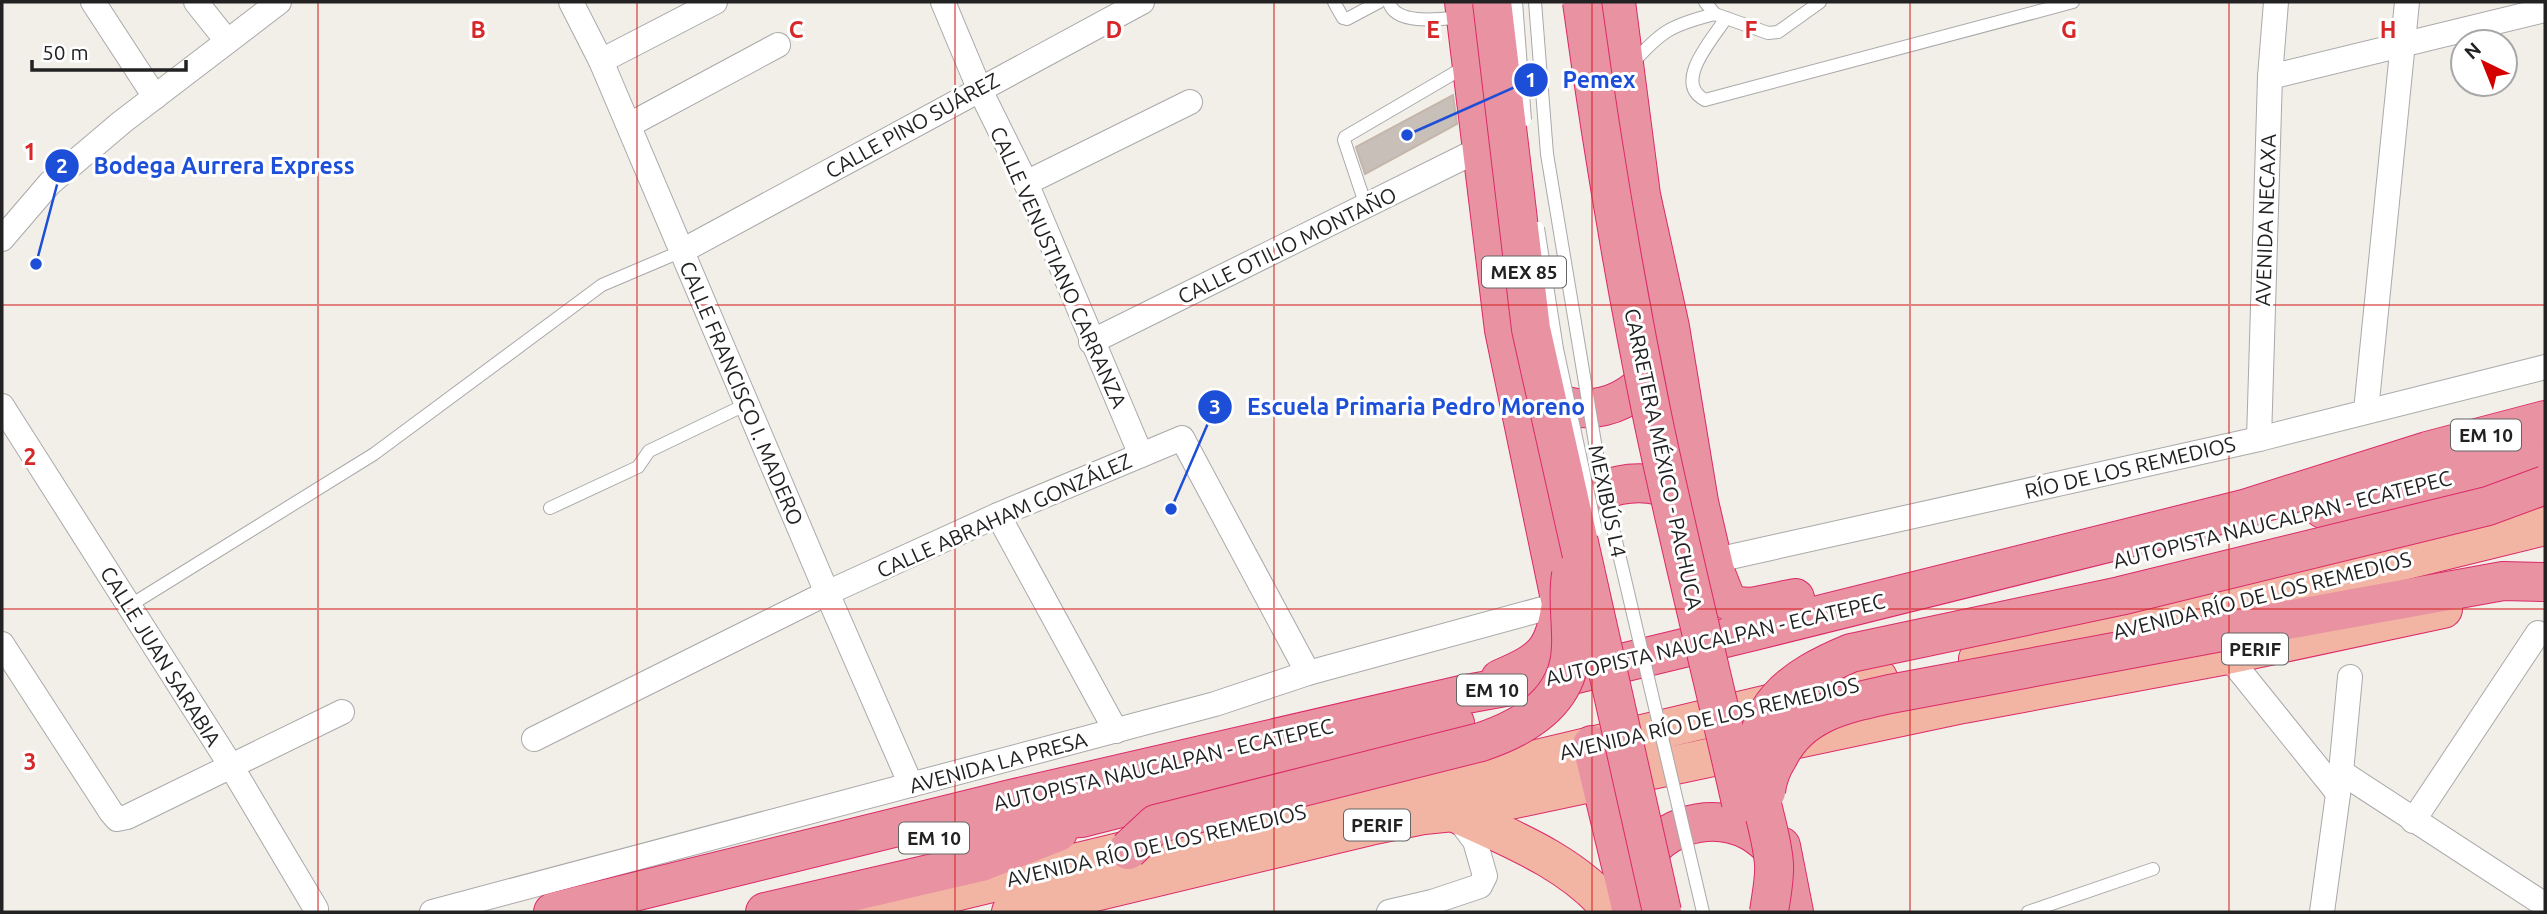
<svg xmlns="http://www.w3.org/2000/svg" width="2547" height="914" font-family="Ubuntu,sans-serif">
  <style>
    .building { fill: #c7bfb8; stroke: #c4b6ab; stroke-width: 2 }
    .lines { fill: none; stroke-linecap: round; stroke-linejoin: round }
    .service-casing { stroke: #a9a9a9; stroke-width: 14 }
    .minor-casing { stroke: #a9a9a9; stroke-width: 26 }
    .trunk-casing { stroke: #dc2a67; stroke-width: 40 }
    .motorway-casing { stroke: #dc2a67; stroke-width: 40 }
    .service { stroke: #fff; stroke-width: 12 }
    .minor { stroke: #fff; stroke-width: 24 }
    .trunk { stroke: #f2b4a3; stroke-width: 38 }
    .motorway { stroke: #e892a2; stroke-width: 38 }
    .service-bridge-casing { stroke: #a9a9a9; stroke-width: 14; stroke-linecap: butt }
    .motorway-bridge-casing { stroke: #dc2a67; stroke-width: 40; stroke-linecap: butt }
    .service-bridge { stroke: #fff; stroke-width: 12 }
    .motorway-bridge { stroke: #e892a2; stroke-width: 38 }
    .grid { fill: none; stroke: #d62828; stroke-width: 2; stroke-opacity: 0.55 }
    .labels { text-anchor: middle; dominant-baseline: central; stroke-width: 6; stroke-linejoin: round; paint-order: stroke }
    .shield { fill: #fff; stroke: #646464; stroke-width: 2 }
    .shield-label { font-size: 19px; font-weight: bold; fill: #222 }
    .street-label { font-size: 21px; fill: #222; stroke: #fff }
    .grid-label { font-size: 23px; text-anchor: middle; font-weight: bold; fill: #d62828; stroke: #fff; stroke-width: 6; stroke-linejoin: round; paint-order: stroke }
    .leader { fill: none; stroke: #1d4ed8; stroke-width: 2.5 }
    .callout-dot { fill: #1d4ed8; stroke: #fff; stroke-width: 2.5 }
    .mark-label { font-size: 21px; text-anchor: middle; font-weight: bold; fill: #fff }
    .callout-label { font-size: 23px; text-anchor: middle; font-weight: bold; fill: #1d4ed8; stroke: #fff; stroke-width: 6; stroke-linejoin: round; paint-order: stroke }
  </style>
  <rect width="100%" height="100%" fill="#f2efe9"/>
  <polygon class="building" points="1453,95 1457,124 1365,174 1356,147"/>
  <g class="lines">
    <g class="service-casing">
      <g id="service">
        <polyline points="1334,2 1343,18 1347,19 1379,2"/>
        <path d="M1389 2C1395 26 1442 19 1461 17"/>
        <polyline points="1705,2 1715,14 1768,33 1778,32 1820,2"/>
        <path d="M1726 18C1713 39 1672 82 1705 100L2073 2"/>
        <path d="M1631 65C1661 31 1671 25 1715 14"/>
        <polyline points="1366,206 1344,140 1345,137 1468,65"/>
        <polyline points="550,508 638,467 649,451 747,404"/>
        <polyline points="129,606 374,454 602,285 682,251"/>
        <polyline points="2028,912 2153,869"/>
      </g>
    </g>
    <g class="minor-casing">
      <g id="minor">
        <polyline points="93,2 155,97"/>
        <polyline points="196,2 227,41"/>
        <polyline points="571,2 601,61 827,593 911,785"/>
        <polyline points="943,2 979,88 1026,183 1141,455"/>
        <polyline points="601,61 715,2"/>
        <polyline points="2270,77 2545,10"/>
        <polyline points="629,125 778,45"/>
        <polyline points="1026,183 1190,102"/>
        <polyline points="2,239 50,183 122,122 279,2"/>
        <polyline points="682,251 1142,2"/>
        <polyline points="1091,342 1482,148"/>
        <polyline points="2,406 231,766 316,909"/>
        <polyline points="2366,411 2407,2"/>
        <polyline points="2259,439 2270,77 2276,2"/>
        <polyline points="998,515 1116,731"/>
        <polyline points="1712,561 2259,439 2545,367"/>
        <polyline points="2,644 111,812 117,819 127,817 342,712"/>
        <polyline points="2227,655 2338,793"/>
        <polyline points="534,739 827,593 998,515 1182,438 1308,673"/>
        <polyline points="2341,772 2545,905"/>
        <polyline points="2413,821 2538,633"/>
        <polyline points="432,912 1215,704 1308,673 1561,604"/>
        <polyline points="1389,912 1432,902 1480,886 1485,876 1475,841 1456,816"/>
        <polyline points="2322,912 2341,772 2350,677"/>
      </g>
    </g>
    <g class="trunk-casing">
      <g id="trunk">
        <polyline points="1978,659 2113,632 2545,526"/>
        <path d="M1453 812C1510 838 1574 863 1613 912"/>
        <polyline points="872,912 1215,829 1436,783 1878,678"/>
        <polyline points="1011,912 1370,826 1424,815 1453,812 1963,704 2227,655 2443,609"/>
      </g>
    </g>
    <g class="motorway-casing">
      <g id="motorway">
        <path d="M1464 2 1504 330 1561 604C1554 652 1544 660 1500 679"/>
        <polyline points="1616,2 1641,195 1670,327 1699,502 1715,571 1726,599 1737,606 1751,607 1795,598"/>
        <path d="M1530 385C1576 427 1636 409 1663 357"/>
        <polyline points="2323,509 2545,456"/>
        <path d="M1557 529C1590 481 1645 470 1694 500"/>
        <polyline points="2232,630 2503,581 2545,582"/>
        <polyline points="1592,745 1630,903"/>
        <polyline points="972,831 1036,821 1081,818 1455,723"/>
        <polyline points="1781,846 1794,912"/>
        <path d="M1630 903C1631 892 1633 882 1637 872 1655 827 1708 810 1750 831 1762 837 1773 849 1783 858"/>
        <polyline points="553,912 1011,799 1461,695 1572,675 1754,631 2244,509 2427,451 2545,420"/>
        <polyline points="765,912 981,862 1058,832"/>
      </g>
    </g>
    <use href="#service" class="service"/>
    <use href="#minor" class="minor"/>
    <use href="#trunk" class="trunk"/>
    <use href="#motorway" class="motorway"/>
    <g class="service-bridge-casing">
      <g id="service-bridge">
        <polyline points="1516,2 1525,120"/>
        <polyline points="1535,2 1547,154 1600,473 1703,912"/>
        <polyline points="1538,228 1557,349 1596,530"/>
      </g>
    </g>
    <g class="motorway-bridge-casing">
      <g id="motorway-bridge">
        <polyline points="1492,2 1531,329 1662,912"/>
        <path d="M1582 2C1601 140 1624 278 1652 415 1679 545 1712 673 1741 803"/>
        <path d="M1766 792C1767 779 1772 767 1779 756 1801 712 1845 704 1890 694L2232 630"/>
        <path d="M1128 850 1156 824 1481 742C1526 727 1570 700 1571 646 1572 622 1567 598 1571 575"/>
        <path d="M1769 912C1771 897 1775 879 1774 864 1772 835 1761 808 1757 779 1749 707 1791 678 1851 653L2120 596 2488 506 2545 485"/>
      </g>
    </g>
    <use href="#service-bridge" class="service-bridge"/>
    <use href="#motorway-bridge" class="motorway-bridge"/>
  </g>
  <path class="grid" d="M318 2V912M637 2V912M955 2V912M1274 2V912M1592 2V912M1910 2V912M2229 2V912M2 305H2545M2 609H2545"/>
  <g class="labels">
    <g class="shield">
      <rect x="1482" y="256.5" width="84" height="31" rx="5"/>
      <rect x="2451" y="419.5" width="70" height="31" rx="5"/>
      <rect x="2222" y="633.5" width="66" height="31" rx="5"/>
      <rect x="1457" y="674.5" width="70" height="31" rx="5"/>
      <rect x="1344" y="809.5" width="66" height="31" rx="5"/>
      <rect x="899" y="822.5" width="70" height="31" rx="5"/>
    </g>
    <g class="shield-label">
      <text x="1524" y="272">MEX 85</text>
      <text x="2486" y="435">EM 10</text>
      <text x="2255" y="649">PERIF</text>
      <text x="1492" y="690">EM 10</text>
      <text x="1377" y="825">PERIF</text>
      <text x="934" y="838">EM 10</text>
    </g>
    <g class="street-label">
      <text transform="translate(912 125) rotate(-29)">CALLE PINO SUÁREZ</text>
      <text transform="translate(2265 220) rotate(-88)">AVENIDA NECAXA</text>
      <text transform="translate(1287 245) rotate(-26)">CALLE OTILIO MONTAÑO</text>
      <text transform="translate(1059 267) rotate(66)">CALLE VENUSTIANO CARRANZA</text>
      <text transform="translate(742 393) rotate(67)">CALLE FRANCISCO I. MADERO</text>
      <text transform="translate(1664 459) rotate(78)">CARRETERA MÉXICO - PACHUCA</text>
      <text transform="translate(2130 467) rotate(-13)">RÍO DE LOS REMEDIOS</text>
      <text transform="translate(1608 501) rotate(78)">MEXIBÚS L4</text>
      <text transform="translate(1004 515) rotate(-24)">CALLE ABRAHAM GONZÁLEZ</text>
      <text transform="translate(2282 519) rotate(-14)">AUTOPISTA NAUCALPAN - ECATEPEC</text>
      <text transform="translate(2262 595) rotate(-14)">AVENIDA RÍO DE LOS REMEDIOS</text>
      <text transform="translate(1715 639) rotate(-13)">AUTOPISTA NAUCALPAN - ECATEPEC</text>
      <text transform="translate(161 656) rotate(58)">CALLE JUAN SARABIA</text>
      <text transform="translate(1709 718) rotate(-13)">AVENIDA RÍO DE LOS REMEDIOS</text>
      <text transform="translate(998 762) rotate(-15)">AVENIDA LA PRESA</text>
      <text transform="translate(1163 764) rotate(-13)">AUTOPISTA NAUCALPAN - ECATEPEC</text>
      <text transform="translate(1156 845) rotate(-13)">AVENIDA RÍO DE LOS REMEDIOS</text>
    </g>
  </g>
  <g class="grid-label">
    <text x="478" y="38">B</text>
    <text x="796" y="38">C</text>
    <text x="1114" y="38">D</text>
    <text x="1433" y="38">E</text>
    <text x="1751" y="38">F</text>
    <text x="2069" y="38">G</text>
    <text x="2388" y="38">H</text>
    <text x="30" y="160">1</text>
    <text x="30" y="465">2</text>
    <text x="30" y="770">3</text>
  </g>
  <path class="leader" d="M1407 135L1531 80M36 264L62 166M1171 509L1215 407"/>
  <g class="callout-dot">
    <circle cx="1407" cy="135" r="7"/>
    <circle cx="36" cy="264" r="7"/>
    <circle cx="1171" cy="509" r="7"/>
    <circle cx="1531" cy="80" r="18"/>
    <circle cx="62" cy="166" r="18"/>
    <circle cx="1215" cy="407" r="18"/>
  </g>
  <g class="mark-label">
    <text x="1531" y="87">1</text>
    <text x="62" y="173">2</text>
    <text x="1215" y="414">3</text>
  </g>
  <g class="callout-label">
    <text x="1599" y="88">Pemex</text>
    <text x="224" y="174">Bodega Aurrera Express</text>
    <text x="1416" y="415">Escuela Primaria Pedro Moreno</text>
  </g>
  <rect width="2547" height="914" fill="none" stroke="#222222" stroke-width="7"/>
  <g transform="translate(2484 63) rotate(317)"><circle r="33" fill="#ffffff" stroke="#a7a7a7" stroke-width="2"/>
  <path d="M0-5L12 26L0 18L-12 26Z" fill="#d40000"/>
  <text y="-10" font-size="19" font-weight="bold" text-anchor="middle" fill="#222222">N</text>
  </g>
  <path d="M32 60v10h154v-10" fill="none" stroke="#222222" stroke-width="3.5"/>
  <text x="42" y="60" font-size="21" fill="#222222" stroke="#ffffff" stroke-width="5" paint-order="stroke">50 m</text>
</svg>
